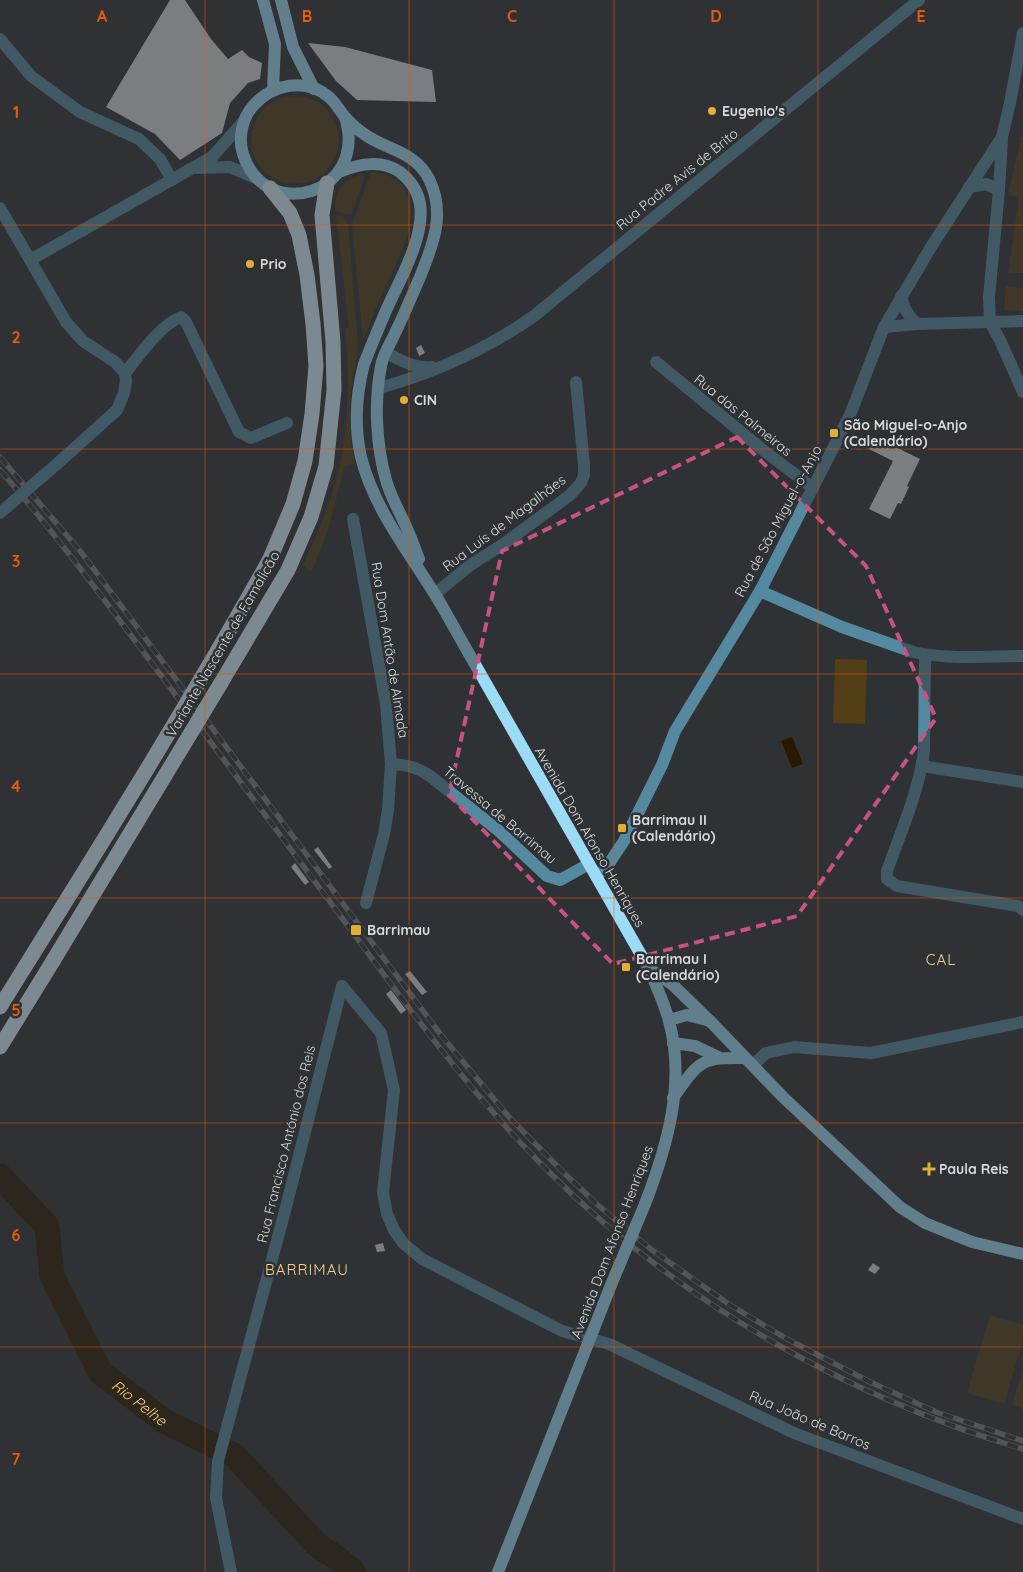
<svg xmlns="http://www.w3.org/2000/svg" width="1023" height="1572" font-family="Quicksand,sans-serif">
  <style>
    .green { fill: #533f17 }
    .water { fill: #281900 }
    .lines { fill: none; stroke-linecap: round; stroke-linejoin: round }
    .river { stroke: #281900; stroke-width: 25 }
    .building { fill: #d7dbdd }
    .minor { stroke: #55899f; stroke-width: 12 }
    .major { stroke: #9cdbf5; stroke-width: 12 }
    .highway { stroke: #dcf4ff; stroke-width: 15 }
    .rail-casing { stroke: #7d7f81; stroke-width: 5.5 }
    .rail { stroke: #2f3234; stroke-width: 4; stroke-dasharray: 11; stroke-linecap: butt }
    .minor-bridge { stroke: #55899f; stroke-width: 12 }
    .major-bridge { stroke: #9cdbf5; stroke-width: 12 }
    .highway-bridge { stroke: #dcf4ff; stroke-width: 15 }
    .marked { fill: none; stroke: #c85281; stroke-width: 4; stroke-dasharray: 10 6; stroke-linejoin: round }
    .grid { fill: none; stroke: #e8590c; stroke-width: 1; stroke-opacity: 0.55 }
    .poi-dot { fill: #e5ad35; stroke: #2f3234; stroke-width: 2 }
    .labels { text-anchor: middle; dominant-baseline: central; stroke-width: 5; stroke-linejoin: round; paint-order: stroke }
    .poi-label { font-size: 14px; font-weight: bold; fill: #d6d8d9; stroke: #2f3234; text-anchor: start }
    .street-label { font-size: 14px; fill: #d6d8d9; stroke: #2f3234 }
    .neighbourhood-label { font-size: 15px; letter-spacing: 1px; fill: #f6cf87; stroke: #2f3234 }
    .water-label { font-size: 15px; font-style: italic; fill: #fbce7b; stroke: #2f3234 }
    .grid-label { font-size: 16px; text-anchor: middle; font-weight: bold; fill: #e8590c; stroke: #2f3234; stroke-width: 5; stroke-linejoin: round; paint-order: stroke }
  </style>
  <rect width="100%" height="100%" fill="#2f3234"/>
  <g class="green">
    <circle cx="295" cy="140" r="44"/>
    <polygon points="1021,137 1023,137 1023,273 1008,273 1019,197 1008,195"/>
    <path d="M371 172C385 173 396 176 404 188 423 215 402 249 391 275 381 297 372 318 363 339L352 225Z"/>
    <path d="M363 174V182L351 215 335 211C334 192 343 178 363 174Z"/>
    <path d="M337 215 343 216 348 224 358 343C358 355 355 366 353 378 348 405 349 437 355 464L345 466 328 530 312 571 303 566C312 545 322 524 329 503 349 447 351 387 345 328L349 327 336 217Z"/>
    <polygon points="1006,286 1023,288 1023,314 1022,311 1004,310"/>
    <polygon points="835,659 867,660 865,724 833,723"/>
    <polygon points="990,1315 1023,1325 1023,1340 1004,1404 967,1393"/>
    <polygon points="1023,1368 1023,1409 1012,1405"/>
  </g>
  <polygon class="water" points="792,737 803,764 792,768 781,741"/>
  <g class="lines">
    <path class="river" id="s1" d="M0 1176 47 1226 52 1276 100 1372 164 1421 234 1455 317 1545 337 1558 353 1572"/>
  </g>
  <g class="building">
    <polygon points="170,0 185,0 211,39 228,59 242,50 249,57 262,63 260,79 248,83 230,103 222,133 180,160 155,134 106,107"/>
    <polygon points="308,43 345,47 432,70 436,102 357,100 336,81"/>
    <polygon points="421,345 425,353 419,356 416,348"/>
    <polygon points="873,436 920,459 907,486 909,487 901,504 898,503 890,519 869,509 893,461 867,448"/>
    <polygon points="318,847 332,867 329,869 314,850"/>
    <polygon points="295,863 309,882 305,885 291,867"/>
    <polygon points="410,971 427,992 422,995 405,974"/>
    <polygon points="391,990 406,1010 401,1014 386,994"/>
    <polygon points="383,1243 385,1251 377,1252 375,1245"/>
    <polygon points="873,1263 880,1268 875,1274 868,1270"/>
  </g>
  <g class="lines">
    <g class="minor">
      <polyline points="0,39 31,76 80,112 139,139 160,159 172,180"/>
      <polyline points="1002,139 999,190 989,297 990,322 1000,340 1023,392"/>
      <polyline points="197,168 230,167 258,179"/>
      <polyline points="969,187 986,184 999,190"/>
      <polyline points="0,208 66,322 83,341 115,362 125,373"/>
      <polyline points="30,260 212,157 244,121"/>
      <path d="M901 296C903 308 908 316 917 324"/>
      <polyline points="884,327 917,324 1023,321"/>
      <path d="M386 353C402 360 414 369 432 367"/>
      <polyline points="656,362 763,450 813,488"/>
      <path d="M379 388C434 373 487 349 534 316L919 0"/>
      <path d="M57 464 117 410 124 393 126 381 125 373C139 356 160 325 181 317L186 322 239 432 251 438 287 423"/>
      <polyline points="353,519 386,704 391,764 388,810 384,834 366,903"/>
      <path d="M760 591 842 627 913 652C948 660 987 656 1023 656"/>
      <polyline points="435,594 469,566 505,543 570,495 581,483 584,475 584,465 576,382"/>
      <path d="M925 655 924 750C919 792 901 831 887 871V879L897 886 1018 906 1023 910"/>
      <path d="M391 764C407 765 417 767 430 776L499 831 547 876 560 880 589 864"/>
      <polyline points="922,766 1023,782"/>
      <polyline points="596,876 608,865 624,841 662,765 675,731 760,591 850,415 884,327 931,247 1002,137 1010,103 1023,33"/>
      <polyline points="342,986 381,1033 394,1090 383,1192 387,1214 394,1230 403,1243 422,1259 562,1331 609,1344 794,1433 1023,1519"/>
      <polyline points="753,1065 766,1053 794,1047 871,1053 1023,1022"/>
      <polyline points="231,1572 216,1498 218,1461 286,1207 342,986"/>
    </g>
    <g class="major">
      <polyline points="263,0 275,44 273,90"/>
      <polyline points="281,0 293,47 314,89"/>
      <path d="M345 117C369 195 265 224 243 154 238 139 242 118 253 106 272 84 306 77 329 97 336 103 339 110 345 117 350 123 357 129 364 134 386 150 415 151 429 179 446 213 433 245 420 277 412 295 405 313 396 331 391 343 383 354 381 366 374 403 376 444 386 480 391 498 401 514 408 531 412 540 415 549 419 559"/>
      <path d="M339 172C359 164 381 159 400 172 410 180 418 191 420 204 425 235 402 276 389 304 380 324 372 344 364 364 356 395 354 426 361 457 375 513 414 558 442 606 510 727 580 847 648 967 656 985 664 1002 669 1021 686 1082 667 1147 645 1204"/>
      <polyline points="648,967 674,986 710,1021 783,1097 900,1207 925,1223 972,1242 1023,1254"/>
      <polyline points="669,1020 687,1015 710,1021"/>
      <polyline points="673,1043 695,1046 718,1057"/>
      <path d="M673 1098C699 1062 699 1057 745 1058"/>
      <polyline points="498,1572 611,1285"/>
    </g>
    <g class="highway">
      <polyline points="270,559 293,504 305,461 312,414 316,366 313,324 307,275 299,235 290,213 270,188"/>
      <polyline points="221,683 288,570 311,517 326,466 334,390 333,342 322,215 327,183"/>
      <polyline points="0,1047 53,961"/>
    </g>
    <g class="rail-casing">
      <g id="rail">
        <polyline points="0,457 81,552 441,1035 508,1116 563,1172 599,1206 652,1250 730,1305 787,1339 868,1381 936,1412 1023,1441"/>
        <path d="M0 470C56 534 106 602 157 670 221 756 285 841 348 926 410 1010 472 1095 545 1168 677 1301 845 1396 1023 1449"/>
      </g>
    </g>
    <use href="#rail" class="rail"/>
    <polyline class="minor-bridge" points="0,513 57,464"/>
    <polyline class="major-bridge" points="611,1285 645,1204"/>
    <g class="highway-bridge">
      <polyline points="53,961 221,683"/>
      <path d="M0 1007C92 859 185 711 270 559"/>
    </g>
  </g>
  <path d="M0 0H1023V1572H0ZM737 437 866 566 936 718 797 916 613 964 449 795 502 551Z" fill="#2f3234" fill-opacity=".55" fill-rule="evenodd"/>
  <path class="marked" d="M737 437 866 566 936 718 797 916 613 964 449 795 502 551Z"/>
  <path class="grid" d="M205 0V1572M409 0V1572M614 0V1572M818 0V1572M0 225H1023M0 449H1023M0 674H1023M0 898H1023M0 1123H1023M0 1347H1023"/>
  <g class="poi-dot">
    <circle cx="712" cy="111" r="5"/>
    <circle cx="250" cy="264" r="5"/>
    <circle cx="404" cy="400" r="5"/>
    <rect x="829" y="428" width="10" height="10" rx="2.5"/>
    <rect x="617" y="823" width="10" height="10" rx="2.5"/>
    <rect x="350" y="924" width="12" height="12" rx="2.5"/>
    <rect x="621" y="962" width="10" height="10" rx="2.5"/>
    <path d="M926.5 1161.5h5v5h5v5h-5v5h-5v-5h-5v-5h5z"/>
  </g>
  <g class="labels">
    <g class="poi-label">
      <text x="722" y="111">Eugenio's</text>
      <text x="260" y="264">Prio</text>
      <text x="414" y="400">CIN</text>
      <text x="844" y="425">São Miguel-o-Anjo<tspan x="844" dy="16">(Calendário)</tspan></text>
      <text x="632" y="820">Barrimau II<tspan x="632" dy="16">(Calendário)</tspan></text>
      <text x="367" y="930">Barrimau</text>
      <text x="636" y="959">Barrimau I<tspan x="636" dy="16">(Calendário)</tspan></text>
      <text x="939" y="1169">Paula Reis</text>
    </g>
    <g class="street-label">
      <text transform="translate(677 179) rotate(-39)">Rua Padre Avis de Brito</text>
      <text transform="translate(743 415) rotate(39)">Rua das Palmeiras</text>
      <text transform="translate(778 521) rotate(-62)">Rua de São Miguel-o-Anjo</text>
      <text transform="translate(504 523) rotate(-37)">Rua Luís de Magalhães</text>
      <text transform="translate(223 644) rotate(-60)">Variante Nascente de Famalicão</text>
      <text transform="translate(390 650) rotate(81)">Rua Dom Antão de Almada</text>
      <text transform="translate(500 815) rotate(40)">Travessa de Barrimau</text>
      <text transform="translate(590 837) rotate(60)">Avenida Dom Afonso Henriques</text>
      <text transform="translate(286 1144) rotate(-76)">Rua Francisco António dos Reis</text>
      <text transform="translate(612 1242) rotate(-69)">Avenida Dom Afonso Henriques</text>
      <text transform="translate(810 1420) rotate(23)">Rua João de Barros</text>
    </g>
    <g class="neighbourhood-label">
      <text x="941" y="959">CAL</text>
      <text x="307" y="1269">BARRIMAU</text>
    </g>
    <g class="water-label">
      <text stroke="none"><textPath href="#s1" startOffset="276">Rio Pelhe</textPath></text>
    </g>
  </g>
  <g class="grid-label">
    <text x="102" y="22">A</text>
    <text x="307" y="22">B</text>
    <text x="512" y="22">C</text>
    <text x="716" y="22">D</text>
    <text x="921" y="22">E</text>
    <text x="16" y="118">1</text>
    <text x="16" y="343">2</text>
    <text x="16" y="567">3</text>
    <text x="16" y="792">4</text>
    <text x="16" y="1016">5</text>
    <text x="16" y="1241">6</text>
    <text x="16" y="1465">7</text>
  </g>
</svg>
